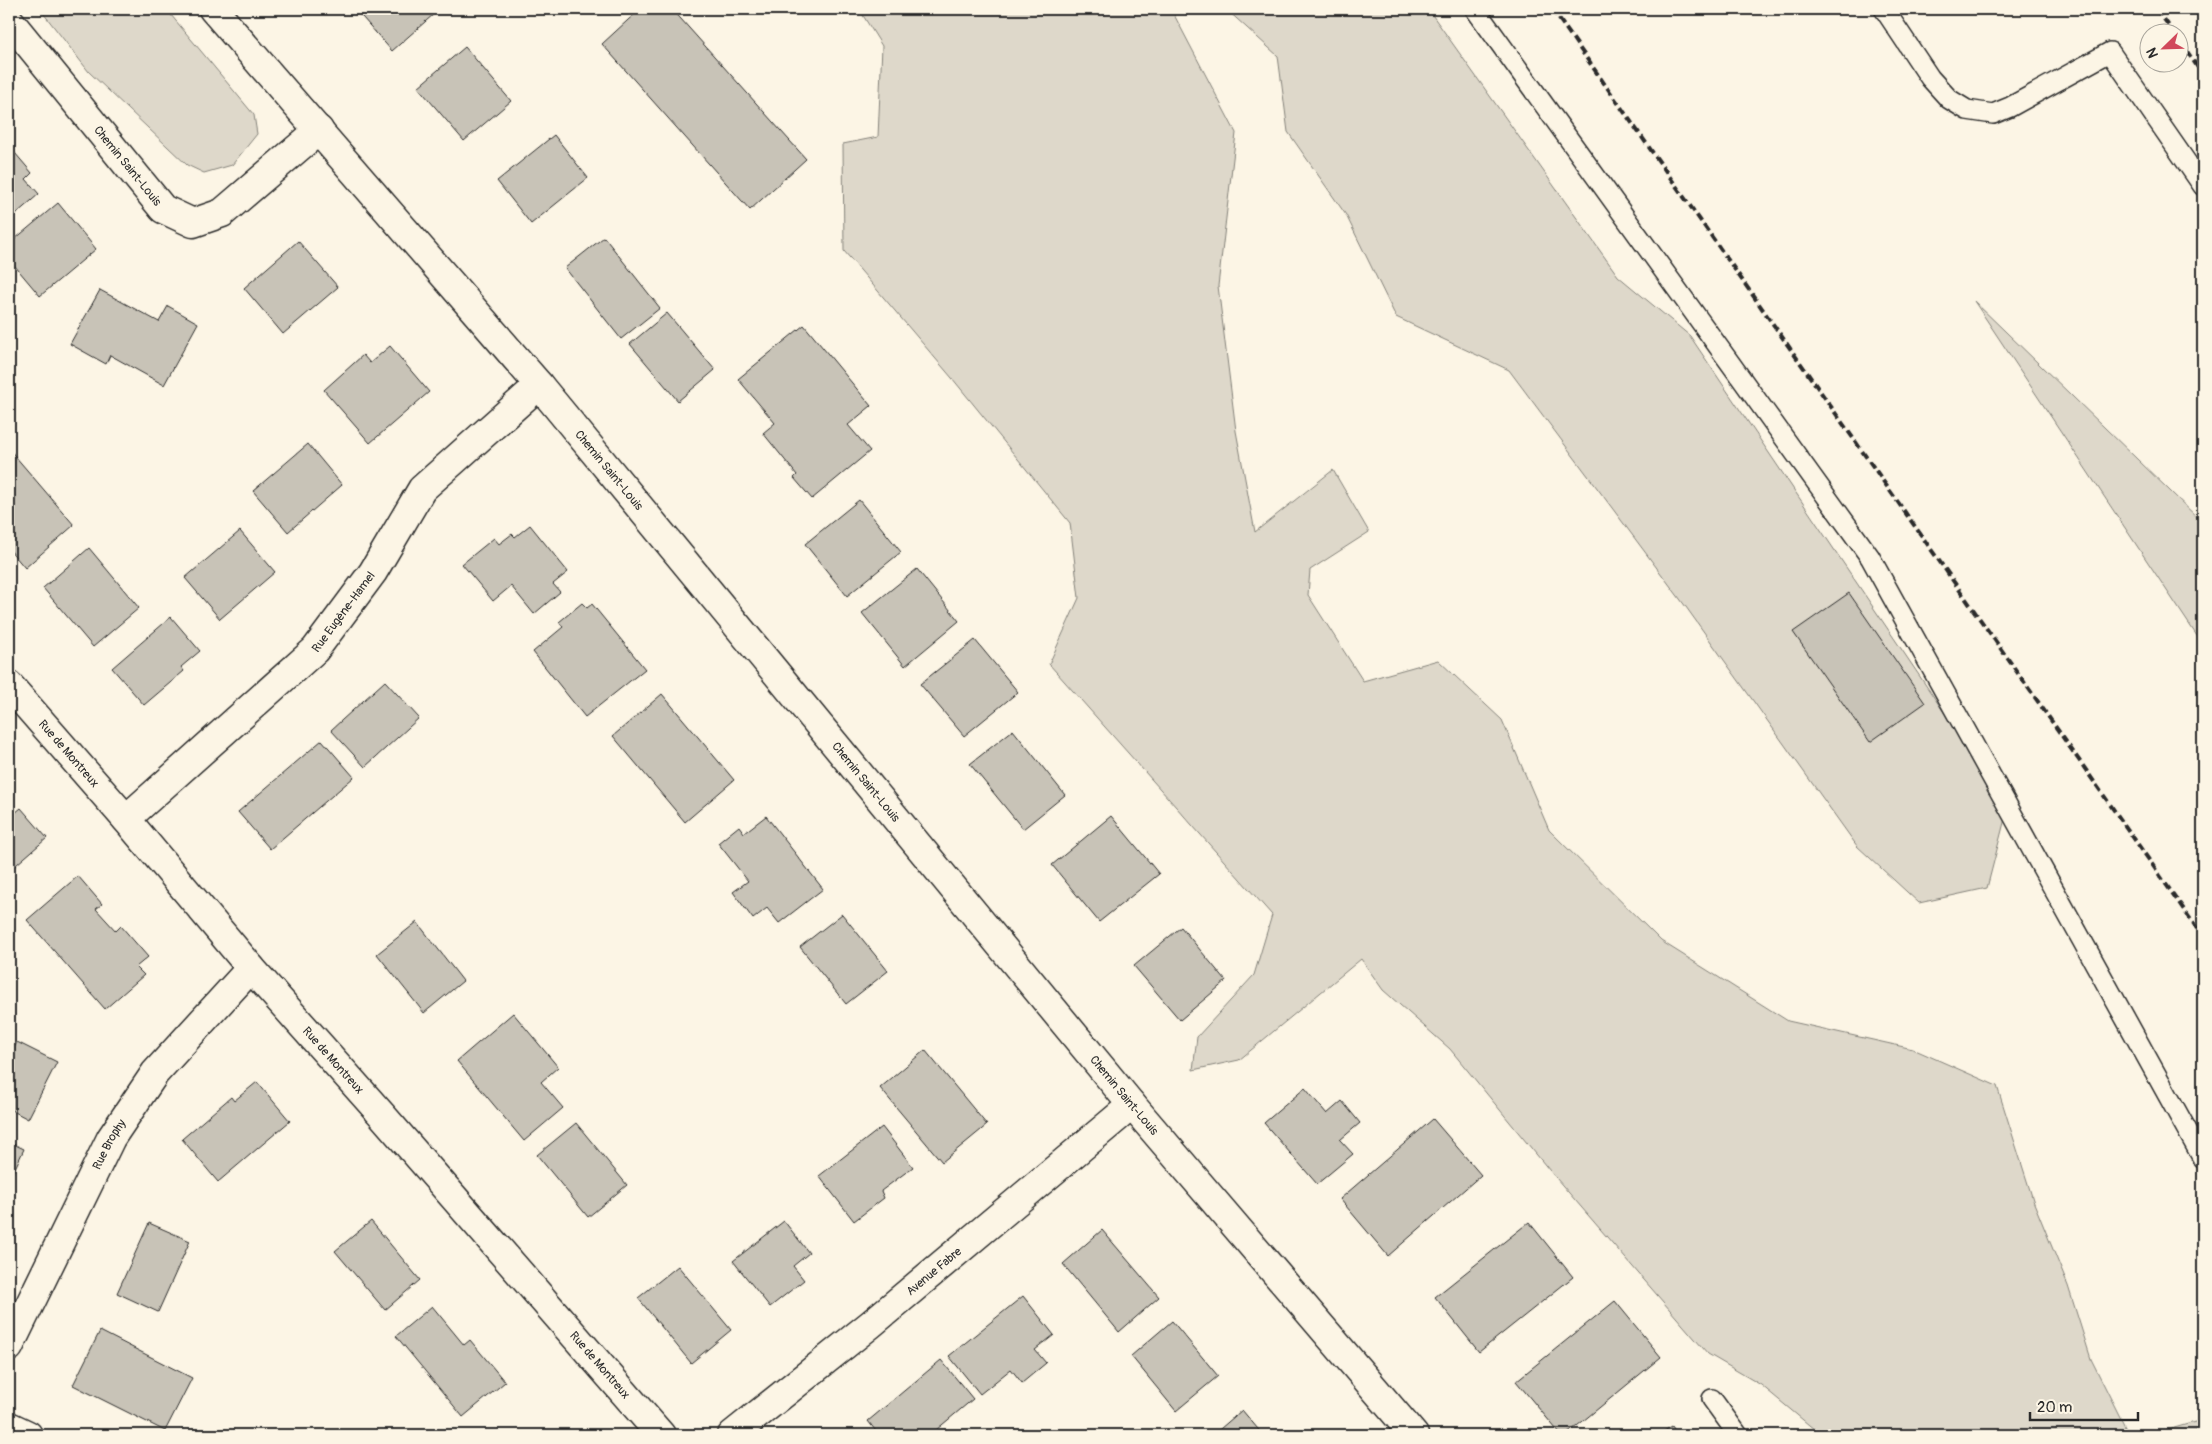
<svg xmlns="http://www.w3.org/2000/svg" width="2212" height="1444" font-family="Pangolin,sans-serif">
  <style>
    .green { fill: #ded8ca; stroke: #84827a }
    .building { fill: #c8c3b7; stroke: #2b2b2b }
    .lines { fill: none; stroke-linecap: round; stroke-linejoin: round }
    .service-casing { stroke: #2b2b2b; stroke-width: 22 }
    .minor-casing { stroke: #2b2b2b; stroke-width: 31 }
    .tertiary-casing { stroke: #2b2b2b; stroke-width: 31 }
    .service { stroke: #fcf5e5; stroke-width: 19 }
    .minor { stroke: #fcf5e5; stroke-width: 28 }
    .tertiary { stroke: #fcf5e5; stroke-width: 28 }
    .rail { stroke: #2b2b2b; stroke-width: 4; stroke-dasharray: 8 4; stroke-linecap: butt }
    .labels { text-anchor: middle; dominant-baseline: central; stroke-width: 5; stroke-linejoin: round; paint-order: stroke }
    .street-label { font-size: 12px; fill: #2b2b2b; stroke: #fcf5e5 }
  </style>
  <rect width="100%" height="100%" fill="#fcf5e5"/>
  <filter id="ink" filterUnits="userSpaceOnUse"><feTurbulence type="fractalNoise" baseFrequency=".02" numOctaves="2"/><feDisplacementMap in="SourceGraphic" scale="10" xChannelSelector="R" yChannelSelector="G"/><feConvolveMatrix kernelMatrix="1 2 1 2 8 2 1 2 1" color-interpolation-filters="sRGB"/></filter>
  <g filter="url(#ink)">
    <g class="green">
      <polygon points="40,9 166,9 254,115 257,134 232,165 204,173 187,165 89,72"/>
      <polygon points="859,9 1171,9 1236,133 1218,286 1236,431 1255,532 1333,470 1369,532 1310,570 1308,595 1363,681 1438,660 1502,720 1549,830 1661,941 1788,1021 1913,1049 1997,1086 2034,1203 2068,1286 2091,1359 2129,1435 1821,1435 1761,1385 1708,1354 1550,1171 1450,1049 1383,990 1361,959 1239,1060 1193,1070 1197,1037 1254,975 1272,915 1049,664 1079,598 1070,523 952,378 844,251 843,144 878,137 882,46"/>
      <polygon points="1226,9 1428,9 1618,276 1690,336 2008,807 1987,888 1919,903 1857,846 1686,607 1509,370 1396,317 1346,215 1288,132 1278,56"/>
      <polygon points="1974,301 2203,523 2203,645"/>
      <polygon points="2195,1422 2203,1423 2203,1435 2150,1435"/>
    </g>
    <g class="building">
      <polygon points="355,9 430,9 434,14 392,51"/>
      <polygon points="640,9 672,9 806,159 750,210 602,44"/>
      <polygon points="465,47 511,101 464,141 418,87"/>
      <polygon points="554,135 588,178 531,224 497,181"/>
      <polygon points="9,146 32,173 26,179 39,194 9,220"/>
      <polygon points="58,203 96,249 40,296 9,259 9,244"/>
      <polygon points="604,237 660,308 621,339 565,268"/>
      <polygon points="298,241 338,287 283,334 244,288"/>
      <polygon points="100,290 159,322 168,306 198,323 164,385 110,355 106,364 70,344"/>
      <polygon points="667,313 715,370 678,401 630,344"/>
      <polygon points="804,325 871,406 848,425 870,451 812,499 794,478 797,475 763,433 775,423 738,379"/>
      <polygon points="390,346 429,392 370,443 324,390 363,355 370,363"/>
      <polygon points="308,444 342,485 288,532 253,491"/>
      <polygon points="9,449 74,525 25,568 9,549"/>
      <polygon points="859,500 901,552 847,596 805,544"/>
      <polygon points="530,525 568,572 553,584 560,592 534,614 511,586 493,601 462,564 494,538 499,544 512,534 515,537"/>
      <polygon points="240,531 275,572 220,619 185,578"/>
      <polygon points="89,548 139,608 93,647 43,588"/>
      <polygon points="917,569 959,621 905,666 862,613"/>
      <polygon points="1849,593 1925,703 1870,742 1793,632"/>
      <polygon points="582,603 587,608 592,604 645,669 585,717 533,652 563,627 559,622"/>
      <polygon points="171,617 200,651 181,667 184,671 144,705 112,668"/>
      <polygon points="975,640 1018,692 964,736 920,684"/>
      <polygon points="385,681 419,718 365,767 331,730"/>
      <polygon points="662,694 734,780 685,822 613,736"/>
      <polygon points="1013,730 1065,795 1023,829 970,764"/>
      <polygon points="322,740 354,777 270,849 238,812"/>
      <polygon points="9,805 15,813 21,808 47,838 9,871"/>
      <polygon points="766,816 823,889 779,923 767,908 753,919 733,892 748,881 718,843 739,826 744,833"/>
      <polygon points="1111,816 1159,874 1099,922 1052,865"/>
      <polygon points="78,876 102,904 96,909 116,931 121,926 148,957 136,967 144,975 105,1009 27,920"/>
      <polygon points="842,914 888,971 846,1004 800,947"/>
      <polygon points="417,922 463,981 424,1013 377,954"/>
      <polygon points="1181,927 1226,981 1180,1020 1134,966"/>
      <polygon points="513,1013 558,1067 541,1082 563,1108 524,1141 457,1061"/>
      <polygon points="17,1042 57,1062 28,1119 9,1109 9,1059"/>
      <polygon points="925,1050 987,1125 942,1162 880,1088"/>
      <polygon points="257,1082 290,1121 218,1182 182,1139 231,1097 234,1101"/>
      <polygon points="1305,1088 1327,1114 1342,1101 1360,1123 1340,1140 1353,1154 1317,1184 1264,1123"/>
      <polygon points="1433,1119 1481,1175 1388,1256 1340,1199"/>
      <polygon points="576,1123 627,1185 588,1217 537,1155"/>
      <polygon points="882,1127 913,1167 881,1191 884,1198 854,1221 819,1176"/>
      <polygon points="9,1142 24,1149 9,1181"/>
      <polygon points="371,1221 420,1280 385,1310 335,1251"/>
      <polygon points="784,1221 809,1253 793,1266 804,1280 770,1307 733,1261"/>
      <polygon points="1529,1222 1573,1277 1479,1352 1435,1297"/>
      <polygon points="149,1223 190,1241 158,1312 117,1293"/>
      <polygon points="1102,1230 1159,1297 1119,1332 1063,1264"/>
      <polygon points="678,1266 731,1330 691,1363 638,1298"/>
      <polygon points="1023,1296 1054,1335 1035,1350 1046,1363 1022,1383 1011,1369 980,1394 949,1356"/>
      <polygon points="1615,1301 1661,1357 1566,1435 1561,1435 1516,1381"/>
      <polygon points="432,1306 464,1345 470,1340 505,1382 463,1417 396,1336"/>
      <polygon points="1172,1321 1218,1376 1176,1411 1131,1356"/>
      <polygon points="100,1331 192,1378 165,1431 73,1385"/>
      <polygon points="941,1360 973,1399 930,1435 879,1435 868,1421"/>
      <polygon points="1242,1410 1263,1435 1213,1435"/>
      <polygon points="1672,1426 1678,1435 1658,1435"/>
    </g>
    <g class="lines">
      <g class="service-casing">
        <g id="service">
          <polyline points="1475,9 1870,557 2203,1159"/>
          <polyline points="1884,9 1930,78 1949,99 1967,110 1993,114 2010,107 2110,52 2203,186"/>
          <polyline points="1712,1399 1738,1435"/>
        </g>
      </g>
      <g class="minor-casing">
        <g id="minor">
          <path id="s1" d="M9 20 163 209 193 223 222 213 319 130"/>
          <path id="s2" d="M9 685 126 819 251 968 382 1115 661 1435"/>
          <path id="s3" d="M126 819 315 650 373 572 422 489 539 385"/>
          <path id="s4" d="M9 1347 111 1138 155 1073 251 968"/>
          <polyline points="9,1426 28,1435"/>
          <path id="s5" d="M732 1435 871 1324 1132 1105"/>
        </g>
      </g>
      <g class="tertiary-casing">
        <g id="tertiary">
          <path id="s6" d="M213 9 539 385 1132 1105 1414 1435"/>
        </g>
      </g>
      <use href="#service" class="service"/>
      <use href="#minor" class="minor"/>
      <use href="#tertiary" class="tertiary"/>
      <g class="rail">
        <polyline points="1552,9 2203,937"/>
        <polyline points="2157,9 2173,32"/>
        <polyline points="2180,41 2203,75"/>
      </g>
    </g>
  </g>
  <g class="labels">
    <g class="street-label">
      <text stroke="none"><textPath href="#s1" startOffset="188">Chemin Saint-Louis</textPath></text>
      <text stroke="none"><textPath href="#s6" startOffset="608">Chemin Saint-Louis</textPath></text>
      <text stroke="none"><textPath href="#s3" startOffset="301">Rue Eugène-Hamel</textPath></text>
      <text stroke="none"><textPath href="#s2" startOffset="91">Rue de Montreux</textPath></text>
      <text stroke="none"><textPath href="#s6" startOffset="1012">Chemin Saint-Louis</textPath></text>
      <text stroke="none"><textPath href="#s2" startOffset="496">Rue de Montreux</textPath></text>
      <text stroke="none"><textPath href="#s6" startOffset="1418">Chemin Saint-Louis</textPath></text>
      <text stroke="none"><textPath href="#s4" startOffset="226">Rue Brophy</textPath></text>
      <text stroke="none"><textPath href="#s5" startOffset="260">Avenue Fabre</textPath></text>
      <text stroke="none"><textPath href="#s2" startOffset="901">Rue de Montreux</textPath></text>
    </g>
  </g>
  <rect width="2212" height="1444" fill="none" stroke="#fcf5e5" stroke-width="30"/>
  <rect x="15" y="15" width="2182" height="1414" fill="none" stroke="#2b2b2b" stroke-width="2" filter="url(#ink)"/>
  <g transform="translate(2164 48) rotate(247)"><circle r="24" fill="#fcf5e5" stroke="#a8a49b"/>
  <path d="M0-4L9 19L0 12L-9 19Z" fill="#d1495b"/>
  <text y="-8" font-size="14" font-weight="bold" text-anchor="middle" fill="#2b2b2b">N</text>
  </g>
  <path d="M2030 1412v8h108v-8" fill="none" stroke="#2b2b2b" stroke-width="2.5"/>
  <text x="2037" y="1412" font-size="15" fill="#2b2b2b" stroke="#fcf5e5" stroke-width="4" paint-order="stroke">20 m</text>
</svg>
